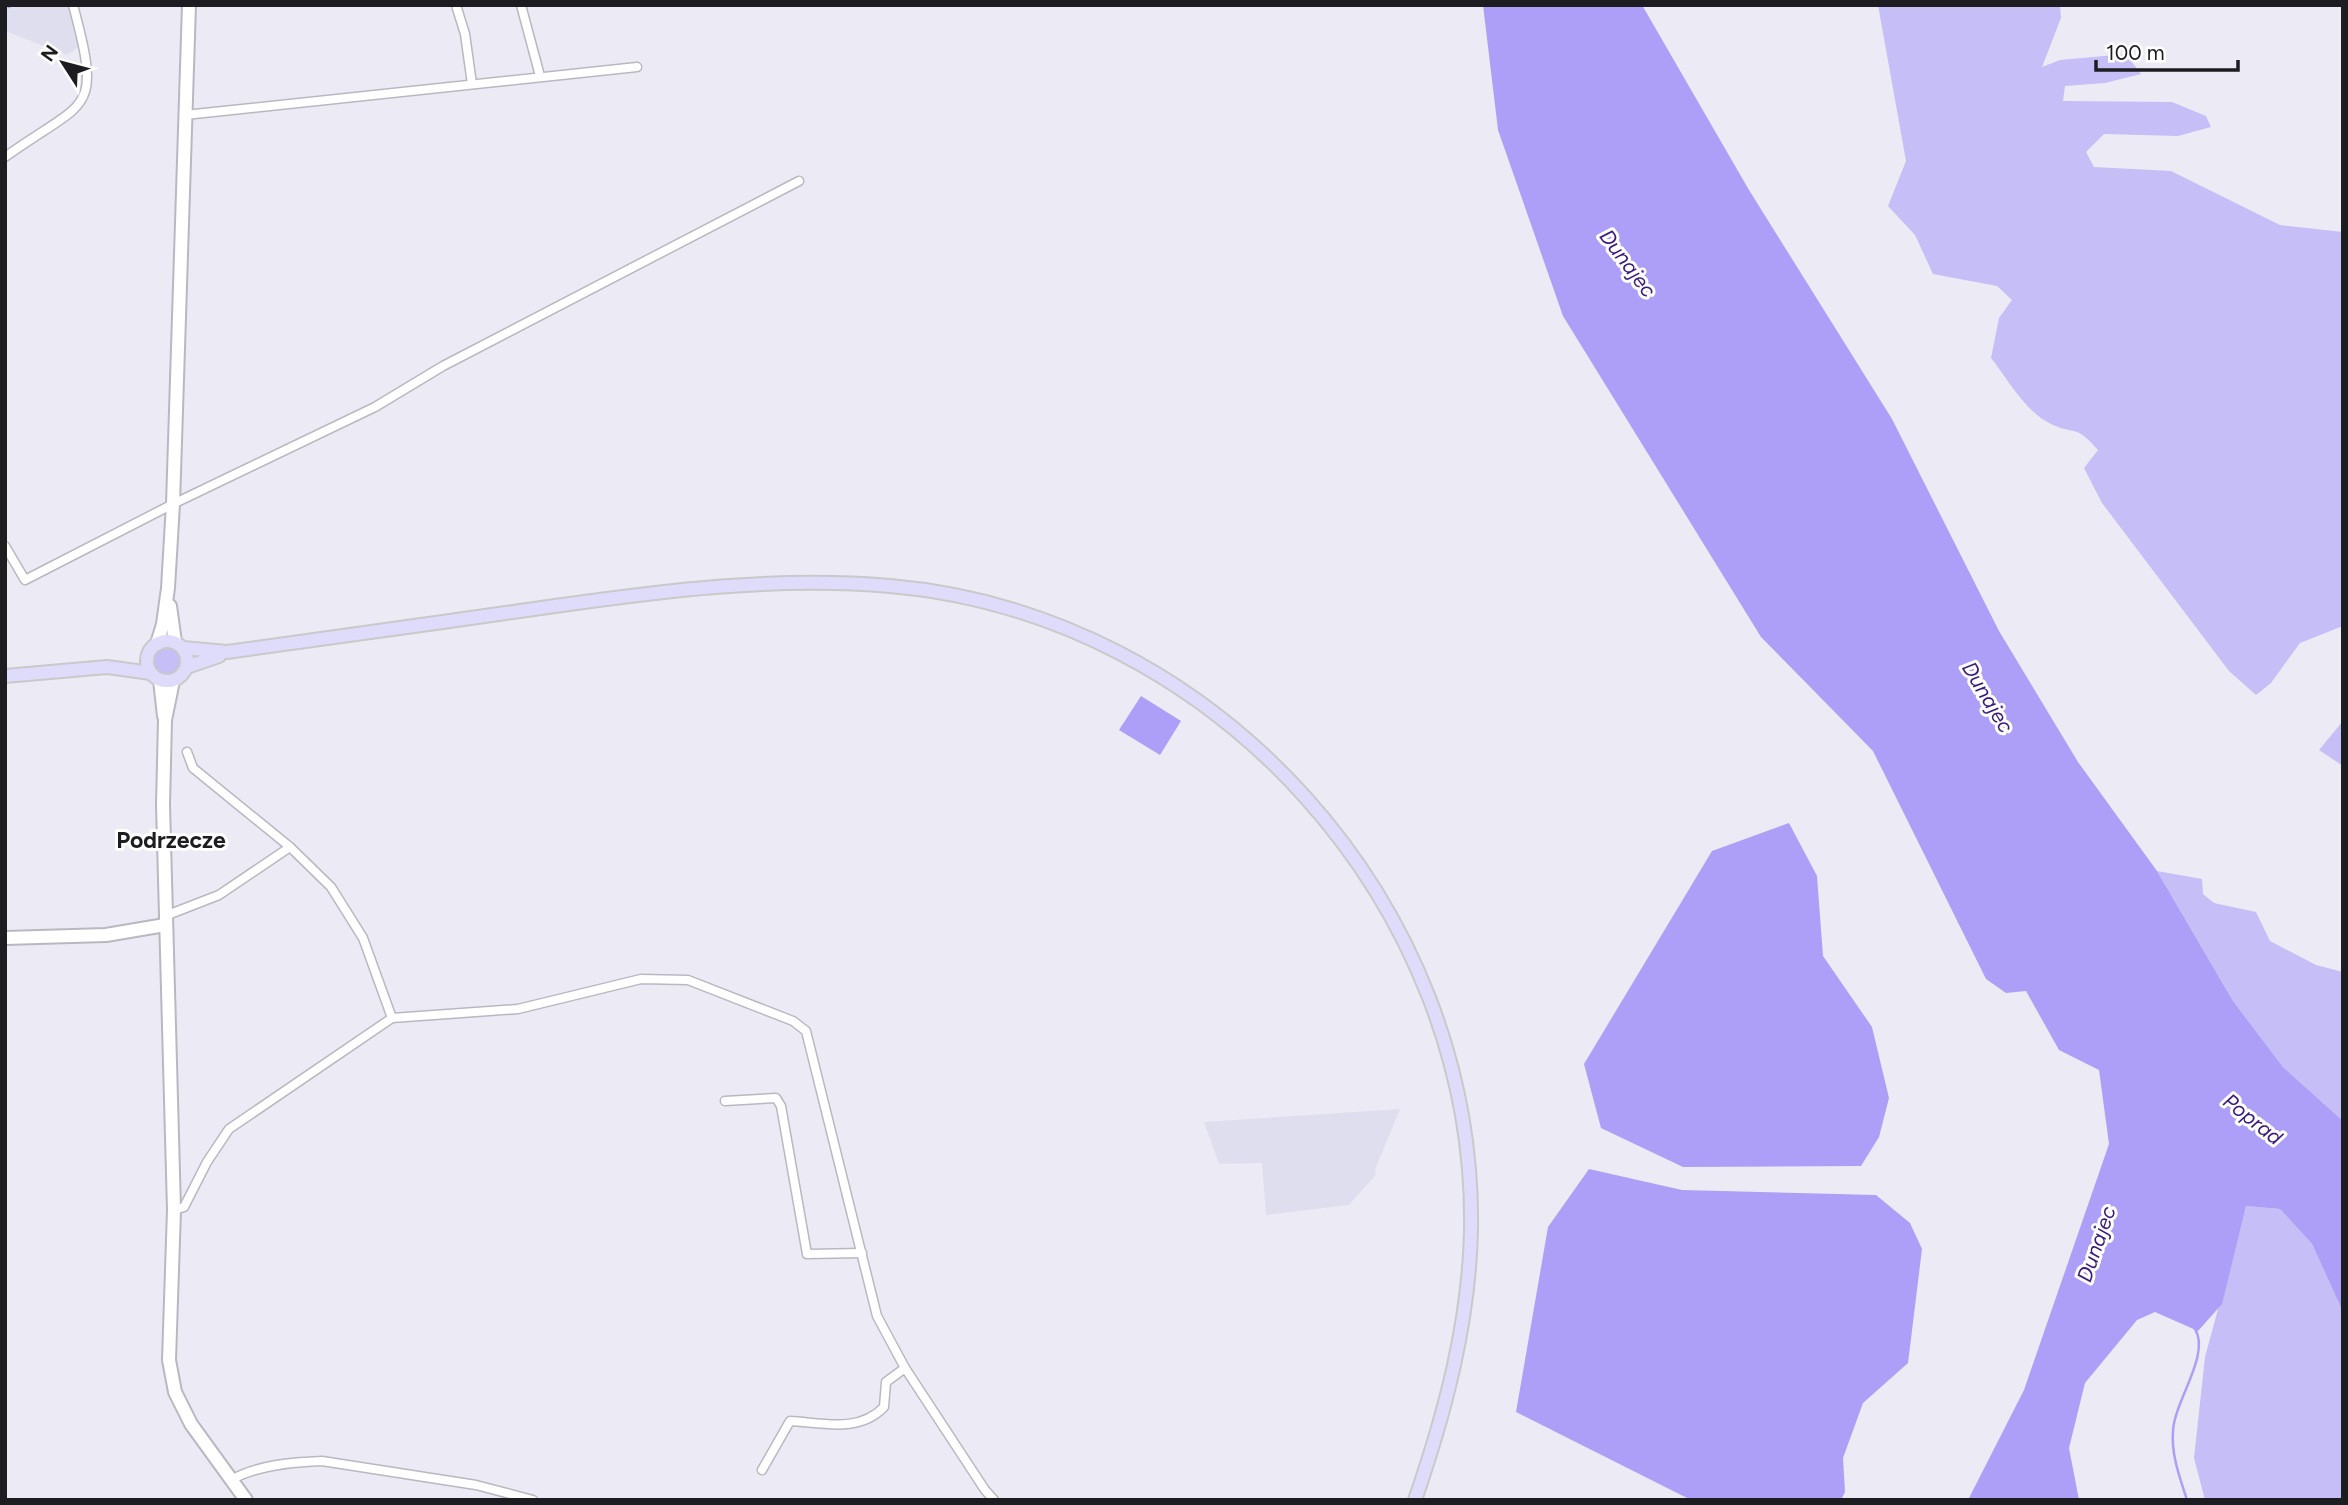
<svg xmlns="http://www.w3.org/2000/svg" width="2348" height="1505" font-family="Figtree,sans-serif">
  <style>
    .built { fill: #dfdeef }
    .green { fill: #c5bef7 }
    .water { fill: #ad9ff7 }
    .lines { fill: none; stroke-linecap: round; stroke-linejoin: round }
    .stream { stroke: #ad9ff7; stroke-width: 2.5 }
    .street-casing { stroke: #b9b8c1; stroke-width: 11 }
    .secondary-casing { stroke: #b9b8c1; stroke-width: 16 }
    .primary-casing { stroke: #c9c9c9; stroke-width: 16 }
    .street { stroke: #fff; stroke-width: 8 }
    .secondary { stroke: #fff; stroke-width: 12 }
    .primary { stroke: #dfdbfb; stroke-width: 12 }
    .labels { text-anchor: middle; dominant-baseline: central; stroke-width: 6; stroke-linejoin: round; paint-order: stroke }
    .water-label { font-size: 21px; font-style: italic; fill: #3b1a7e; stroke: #fff }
    .quarter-label { font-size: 23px; font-weight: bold; fill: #1d1c20; stroke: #fff }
  </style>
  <rect width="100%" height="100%" fill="#ecebf5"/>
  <g class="built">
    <polygon points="5,5 68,5 79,47 67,55 5,31"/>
    <polygon points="1400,1109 1375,1170 1376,1175 1349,1205 1266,1215 1262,1163 1219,1164 1204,1122"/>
  </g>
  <g class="green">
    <path d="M1878 5H2060L2061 18 2042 67 2060 60 2126 54 2141 74 2105 83 2065 86 2063 101 2172 102 2206 116 2211 127 2178 136 2104 134 2086 152 2094 167 2171 171 2280 225 2343 232V626L2300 643 2271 683 2256 695 2229 671 2102 503 2084 468 2098 450C2074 423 2077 436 2051 424 2026 413 2007 378 1991 358L1999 318 2012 300 1997 286 1933 274 1915 235 1888 206 1906 161Z"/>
    <circle cx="167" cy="661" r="15"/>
    <polygon points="2343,721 2343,766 2319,750"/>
    <polygon points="2157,871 2202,879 2203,894 2214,903 2256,912 2270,941 2316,965 2343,972 2343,1121 2283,1067 2233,1001"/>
    <polygon points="2246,1206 2280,1209 2312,1244 2343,1312 2343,1500 2205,1500 2194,1458 2205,1357"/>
  </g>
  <g class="water">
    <polygon points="1483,5 1642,5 1749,190 1892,419 1999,631 2078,762 2157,871 2233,1001 2283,1067 2343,1121 2343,1312 2312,1244 2280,1209 2246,1206 2222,1304 2198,1331 2155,1312 2137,1320 2085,1383 2069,1448 2079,1500 1968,1500 2024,1390 2109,1144 2099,1070 2059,1050 2026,991 2006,993 1986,979 1873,751 1761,637 1563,316 1498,130"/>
    <polygon points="1141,696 1181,721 1160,755 1119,730"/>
    <polygon points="1789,823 1817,876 1823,956 1872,1027 1889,1098 1879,1137 1861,1166 1683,1167 1601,1128 1584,1064 1712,851"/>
    <polygon points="1589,1169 1682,1190 1876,1195 1910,1223 1922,1249 1908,1363 1863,1403 1843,1458 1845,1492 1841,1500 1691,1500 1516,1412 1548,1227"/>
  </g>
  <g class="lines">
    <g class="stream">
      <polyline points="6,5 9,7"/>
      <path d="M2187 1500C2180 1478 2171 1455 2173 1431 2174 1402 2211 1354 2195 1329"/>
    </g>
    <g class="street-casing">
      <g id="street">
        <polyline points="456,5 465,34 472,84"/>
        <polyline points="521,5 540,76"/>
        <polyline points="185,115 637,67"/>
        <path d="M5 157C87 98 103 116 73 5"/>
        <polyline points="5,546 25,580 173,504 375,407 443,366 799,181"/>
        <polyline points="290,847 331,887 363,938 392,1018"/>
        <polyline points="165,916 219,895 290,847 193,768 187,752"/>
        <polyline points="725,1101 776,1098 781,1106 807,1254 862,1253"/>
        <polyline points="174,1210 184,1207 207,1162 229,1129 392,1018 518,1009 641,979 688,980 793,1021 806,1031 877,1316 905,1368 985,1490 994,1500"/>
        <path d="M762 1470 790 1421C824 1423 859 1433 884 1407L886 1382 905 1368"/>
        <path d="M231 1480C257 1465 293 1462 322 1461L476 1485 533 1500"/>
      </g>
    </g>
    <g class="secondary-casing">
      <g id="secondary">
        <polyline points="170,606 175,642"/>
        <polyline points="157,644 163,624 168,588 173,504 189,5"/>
        <polyline points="160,680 164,716"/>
        <polyline points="173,681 165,720 163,805 174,1210 169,1360 175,1392 191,1424 246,1500"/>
        <polyline points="5,938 106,935 165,925"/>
      </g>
    </g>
    <g class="primary-casing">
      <g id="primary">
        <circle cx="167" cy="661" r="20"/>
        <path d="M183 648 227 652C334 638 441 622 548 607 661 591 775 576 890 586 1215 614 1477 904 1471 1231 1469 1323 1445 1413 1415 1500"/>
        <polyline points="187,667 219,656"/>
        <polyline points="5,676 107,667 151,673"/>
      </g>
    </g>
    <use href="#street" class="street"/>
    <use href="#secondary" class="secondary"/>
    <use href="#primary" class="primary"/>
  </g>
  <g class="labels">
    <g class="water-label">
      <text transform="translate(1628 263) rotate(53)">Dunajec</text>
      <text transform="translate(1988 697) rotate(59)">Dunajec</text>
      <text transform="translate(2253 1119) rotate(38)">Poprad</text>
      <text transform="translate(2096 1244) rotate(-71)">Dunajec</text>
    </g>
    <g class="quarter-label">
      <text x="171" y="840">Podrzecze</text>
    </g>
  </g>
  <rect width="2348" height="1505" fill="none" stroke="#1d1c20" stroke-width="14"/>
  <g transform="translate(63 63) rotate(306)" stroke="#ffffff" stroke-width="5" paint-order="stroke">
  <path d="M0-5L12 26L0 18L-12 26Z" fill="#1d1c20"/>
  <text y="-10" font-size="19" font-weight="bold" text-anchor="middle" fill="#1d1c20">N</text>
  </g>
  <path d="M2096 60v10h142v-10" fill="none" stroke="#1d1c20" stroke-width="3.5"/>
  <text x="2106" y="60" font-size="21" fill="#1d1c20" stroke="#ffffff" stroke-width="5" paint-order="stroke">100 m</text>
</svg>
